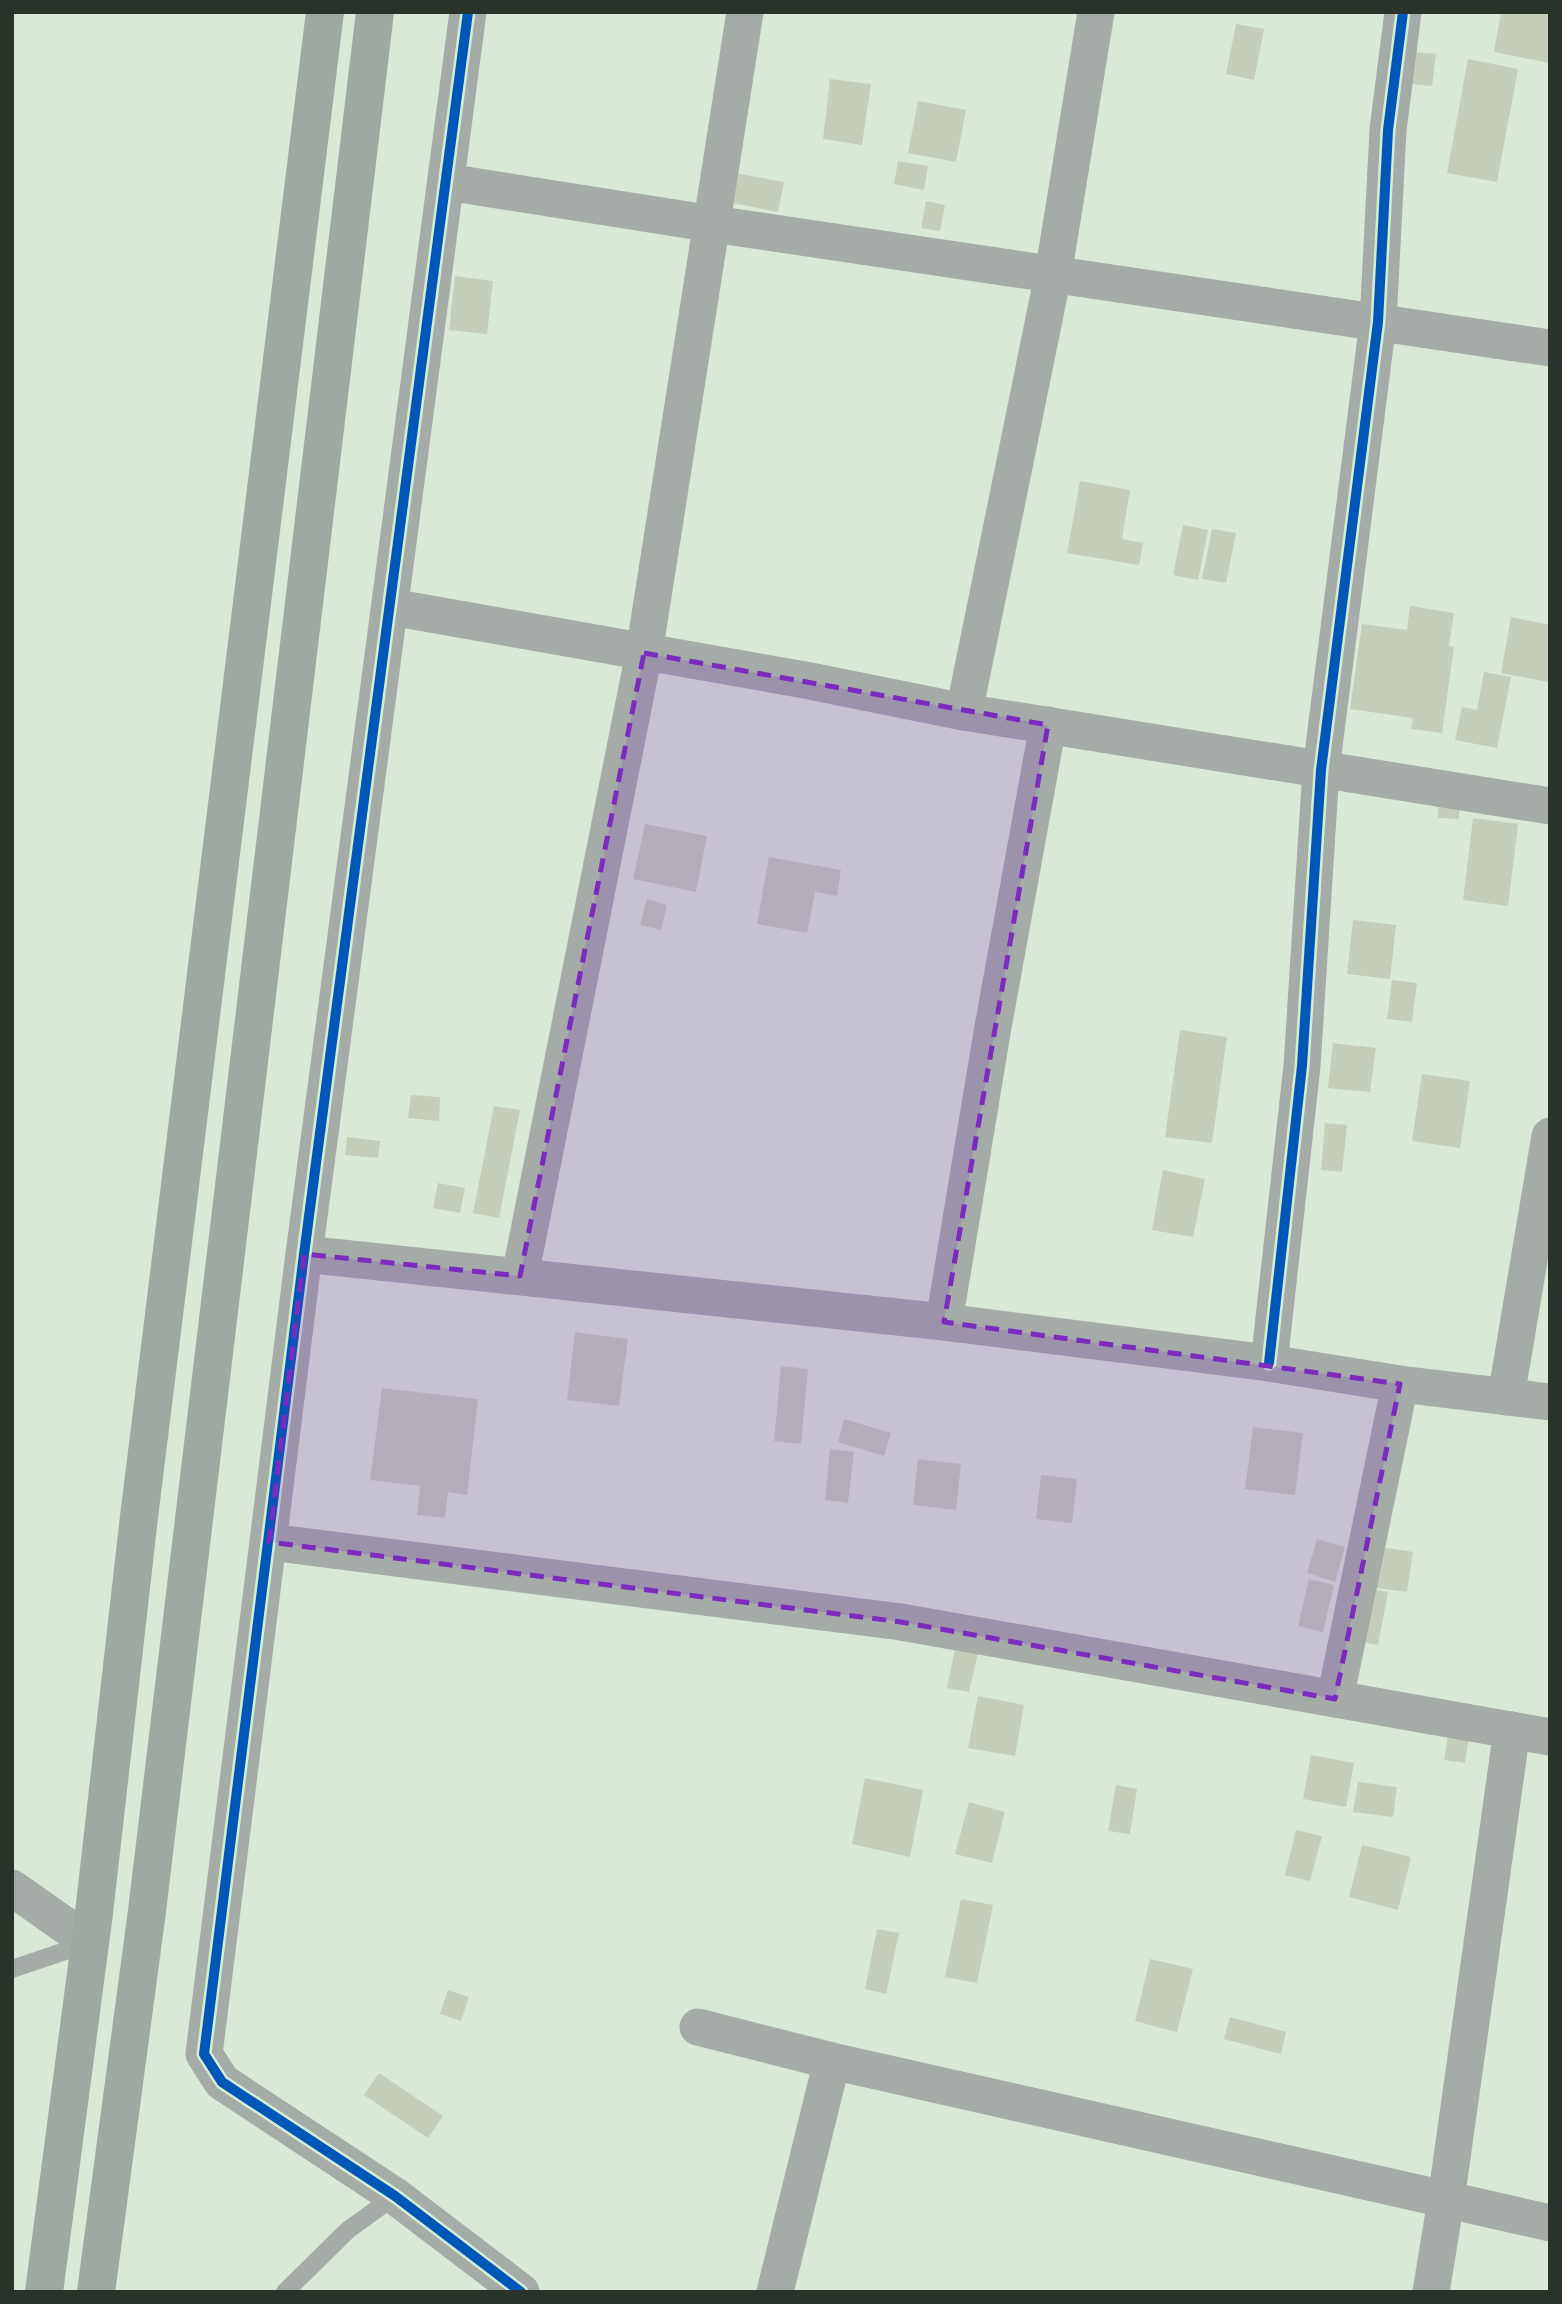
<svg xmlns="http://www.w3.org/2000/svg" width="1562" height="2304" font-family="Mulish,sans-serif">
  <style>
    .building { fill: #c5cebb }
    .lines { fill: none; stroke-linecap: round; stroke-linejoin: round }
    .lane { stroke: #a5aca8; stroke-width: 18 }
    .street { stroke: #a5aca8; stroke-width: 37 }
    .highway { stroke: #9eaaa1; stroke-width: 38 }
    .cycleway-casing { stroke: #d5eed2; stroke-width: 15 }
    .cycleway { stroke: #0057b8; stroke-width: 10 }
    .marked { fill: #7b2cbf; fill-opacity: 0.2; stroke: #7b2cbf; stroke-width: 5; stroke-dasharray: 14 9; stroke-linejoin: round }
  </style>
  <rect width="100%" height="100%" fill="#dae8d8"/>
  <g class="building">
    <polygon points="1501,12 1550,12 1550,63 1494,52"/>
    <polygon points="1236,24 1264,29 1254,80 1226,74"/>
    <polygon points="1414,52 1436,54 1432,86 1411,84"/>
    <polygon points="1468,59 1518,69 1497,182 1447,173"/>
    <polygon points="830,79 871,84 862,145 823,139"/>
    <polygon points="918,101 966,110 956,162 908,153"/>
    <polygon points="898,161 928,166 924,190 894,184"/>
    <polygon points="729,172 784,182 778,212 723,201"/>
    <polygon points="926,201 945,205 940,231 921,228"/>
    <polygon points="455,276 493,281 487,334 449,330"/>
    <polygon points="1080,481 1130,490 1122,539 1143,543 1139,565 1067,553"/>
    <polygon points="1183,525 1208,530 1198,580 1173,575"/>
    <polygon points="1212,529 1236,533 1226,583 1202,579"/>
    <polygon points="1410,606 1454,613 1449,646 1454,647 1442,733 1411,729 1413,718 1350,709 1362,624 1407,630"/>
    <polygon points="1511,617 1550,625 1548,682 1501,673"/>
    <polygon points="1484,672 1511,677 1497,748 1455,740 1462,707 1477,710"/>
    <polygon points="1439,795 1460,796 1459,819 1438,818"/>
    <polygon points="1473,818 1518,824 1508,906 1463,900"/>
    <polygon points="645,824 707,836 696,892 633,879"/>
    <polygon points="769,857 841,870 837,896 815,892 807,933 757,924"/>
    <polygon points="647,899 667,905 661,930 640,925"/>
    <polygon points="1353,920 1396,925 1390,979 1347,974"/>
    <polygon points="1392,980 1417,983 1412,1022 1387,1019"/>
    <polygon points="1180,1030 1227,1037 1212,1143 1165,1137"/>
    <polygon points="1333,1043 1376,1048 1370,1092 1328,1088"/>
    <polygon points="1422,1074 1470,1081 1460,1148 1412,1141"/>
    <polygon points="411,1095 440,1097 439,1121 408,1118"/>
    <polygon points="494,1106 520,1110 499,1218 473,1213"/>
    <polygon points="1325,1123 1347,1125 1342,1172 1321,1170"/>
    <polygon points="347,1137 380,1141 378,1158 345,1155"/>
    <polygon points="1163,1170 1205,1179 1193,1237 1152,1230"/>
    <polygon points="438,1183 465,1188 460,1213 433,1208"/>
    <polygon points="575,1332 628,1339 619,1406 567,1400"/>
    <polygon points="781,1366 808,1369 801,1444 774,1441"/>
    <polygon points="382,1388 478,1399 467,1495 448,1492 445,1518 417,1515 420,1486 370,1480"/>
    <polygon points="844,1419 891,1433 884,1456 838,1442"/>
    <polygon points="1253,1427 1303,1433 1295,1495 1245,1489"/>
    <polygon points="830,1449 854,1452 848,1503 825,1500"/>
    <polygon points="918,1459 961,1464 956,1510 913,1505"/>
    <polygon points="1041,1475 1077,1479 1072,1523 1036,1519"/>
    <polygon points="1317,1539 1345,1547 1335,1582 1307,1573"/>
    <polygon points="1374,1546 1413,1552 1407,1592 1369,1587"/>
    <polygon points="1309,1579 1334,1585 1323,1632 1298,1626"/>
    <polygon points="1367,1588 1388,1592 1378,1645 1357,1641"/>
    <polygon points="955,1649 978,1653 969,1692 947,1688"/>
    <polygon points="978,1696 1024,1705 1015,1756 968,1748"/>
    <polygon points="1448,1735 1469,1738 1465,1763 1444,1760"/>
    <polygon points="1311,1755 1354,1763 1346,1807 1303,1799"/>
    <polygon points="865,1778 923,1790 910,1857 852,1844"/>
    <polygon points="1358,1782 1397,1787 1393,1817 1353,1812"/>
    <polygon points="1116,1785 1137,1789 1130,1834 1108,1831"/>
    <polygon points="969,1802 1005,1812 992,1863 955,1854"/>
    <polygon points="1296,1830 1322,1836 1310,1881 1285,1875"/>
    <polygon points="1362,1845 1411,1857 1398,1910 1349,1897"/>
    <polygon points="961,1899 993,1905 977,1983 945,1977"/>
    <polygon points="877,1929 899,1933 886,1994 865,1989"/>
    <polygon points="1150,1959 1193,1969 1177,2032 1135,2021"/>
    <polygon points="448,1990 469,1997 461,2021 440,2014"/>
    <polygon points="1230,2017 1286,2032 1281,2054 1224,2039"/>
    <polygon points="379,2073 443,2116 428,2138 364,2095"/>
  </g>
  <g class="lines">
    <g class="lane">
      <polyline points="12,1969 89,1943"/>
      <polyline points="285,2292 348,2230 395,2196"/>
    </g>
    <g class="street">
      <polyline points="468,12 304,1254 204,2054 222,2082 395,2196 521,2292"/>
      <polyline points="447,182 713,224 1550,348"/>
      <polyline points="391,607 805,680 964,712 1550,806"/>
      <polyline points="964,712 1053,275 1096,12"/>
      <polyline points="304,1254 944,1322 1269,1363 1400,1384 1550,1402"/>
      <polyline points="520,1276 644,653 745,12"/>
      <polyline points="944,1322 993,1027 1048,725"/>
      <polyline points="1269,1363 1302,1066 1321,770 1378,322 1388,130 1403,12"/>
      <polyline points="1506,1397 1550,1136"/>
      <polyline points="269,1542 901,1622 1550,1737"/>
      <polyline points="1335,1699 1400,1384"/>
      <polyline points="12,1888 90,1943"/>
      <polyline points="698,2027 832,2061 1550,2223"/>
      <polyline points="775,2292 832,2061"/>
      <polyline points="1431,2292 1446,2200 1512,1730"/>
    </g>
    <g class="highway">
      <polyline points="44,2292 94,1913 139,1517 325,12"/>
      <polyline points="96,2292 147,1911 375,12"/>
    </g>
    <g class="cycleway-casing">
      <g id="cycleway">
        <polyline points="468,12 304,1254 204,2054 222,2082 395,2196 521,2292"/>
        <polyline points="1269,1363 1302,1066 1321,770 1378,322 1388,130 1403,12"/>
      </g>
    </g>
    <use href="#cycleway" class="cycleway"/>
  </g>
  <path class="marked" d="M644 653 1048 725 944 1322 1400 1384 1335 1699 901 1622 269 1542 304 1254 520 1276Z"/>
  <rect width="1562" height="2304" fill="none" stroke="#2a3329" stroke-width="28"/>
</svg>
